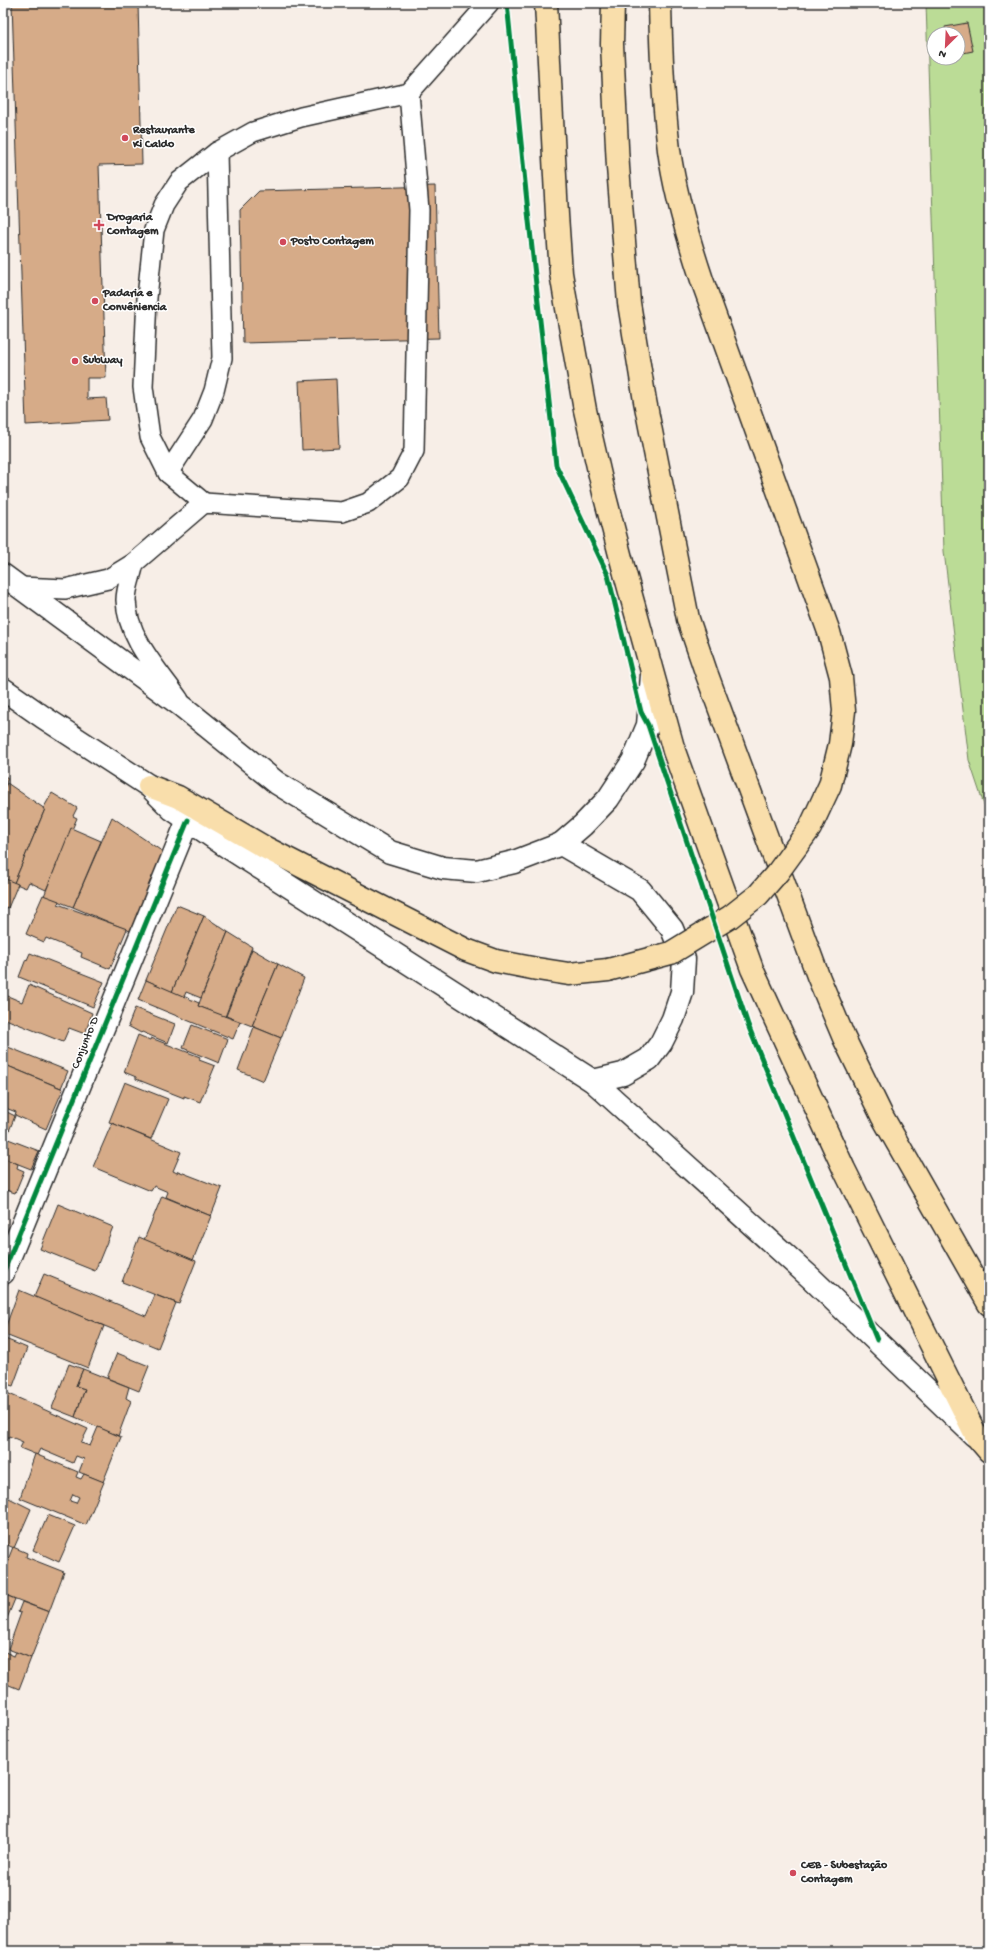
<svg xmlns="http://www.w3.org/2000/svg" width="992" height="1954" font-family="'Gochi Hand',sans-serif">
  <style>
    .green { fill: #bbdc96; stroke: #738460; fill-rule: evenodd }
    .building { fill: #d6ab88; stroke: #2b2b2b; fill-rule: evenodd }
    .lines { fill: none; stroke-linecap: round; stroke-linejoin: round }
    .lane-casing { stroke: #2b2b2b; stroke-width: 22 }
    .street-casing { stroke: #2b2b2b; stroke-width: 25 }
    .secondary-casing { stroke: #2b2b2b; stroke-width: 25 }
    .primary-casing { stroke: #2b2b2b; stroke-width: 25 }
    .lane { stroke: #fff; stroke-width: 19 }
    .street { stroke: #fff; stroke-width: 22 }
    .secondary { stroke: #fff; stroke-width: 22 }
    .primary { stroke: #f9deab; stroke-width: 22 }
    .primary-bridge-casing { stroke: #2b2b2b; stroke-width: 25; stroke-linecap: butt }
    .primary-bridge { stroke: #f9deab; stroke-width: 22 }
    .cycleway-casing { stroke: #fff; stroke-width: 8 }
    .cycleway { stroke: #00873e; stroke-width: 5 }
    .poi-dot { fill: #d1495b; stroke: #fff; stroke-width: 1.5 }
    .labels { text-anchor: middle; dominant-baseline: central; stroke-width: 3; stroke-linejoin: round; paint-order: stroke }
    .poi-label { font-size: 12px; font-weight: bold; fill: #2b2b2b; stroke: #fff; text-anchor: start }
    .street-label { font-size: 12px; fill: #2b2b2b; stroke: #fff }
  </style>
  <rect width="100%" height="100%" fill="#f7eee7"/>
  <filter id="ink" filterUnits="userSpaceOnUse"><feTurbulence type="fractalNoise" baseFrequency=".025" numOctaves="2"/><feDisplacementMap in="SourceGraphic" scale="8" xChannelSelector="R" yChannelSelector="G"/><feConvolveMatrix kernelMatrix="1 2 1 2 8 2 1 2 1" color-interpolation-filters="sRGB"/></filter>
  <g filter="url(#ink)">
    <path class="green" d="M926 3H989V820L969 760 944 551ZM934 34H958V58H934Z"/>
    <g class="building">
      <polygon points="12,3 138,3 142,164 99,165 106,378 87,378 87,399 106,398 108,420 26,425"/>
      <polygon points="967,23 973,51 958,54 958,34 946,34 945,27"/>
      <polygon points="435,186 439,338 243,343 240,210 259,191"/>
      <polygon points="336,379 339,448 302,450 299,381"/>
      <polygon points="3,775 8,778 3,791"/>
      <polygon points="7,783 45,809 14,883 3,878 3,791"/>
      <polygon points="52,793 77,808 73,816 77,818 46,890 29,882 26,888 14,883 45,809 43,809"/>
      <polygon points="112,817 166,854 153,877 130,931 73,907"/>
      <polygon points="71,828 101,841 73,907 44,896"/>
      <polygon points="3,878 18,884 8,908 3,906"/>
      <polygon points="43,895 59,901 58,904 127,929 110,969 81,957 82,953 46,938 44,942 26,934"/>
      <polygon points="177,905 204,916 172,992 146,980"/>
      <polygon points="204,916 228,932 201,998 186,992 184,997 172,992"/>
      <polygon points="228,932 252,947 225,1017 198,1006"/>
      <polygon points="252,949 278,964 252,1026 226,1016"/>
      <polygon points="30,953 104,982 93,1007 19,977 26,959 27,960"/>
      <polygon points="278,964 304,978 281,1038 252,1026"/>
      <polygon points="146,980 199,1003 198,1006 240,1022 233,1039 138,1000"/>
      <polygon points="29,985 92,1013 85,1034 69,1028 63,1042 3,1018 3,994 22,1002"/>
      <polygon points="135,1008 175,1024 168,1043 142,1032 141,1033 128,1026"/>
      <polygon points="192,1025 228,1039 219,1063 183,1048"/>
      <polygon points="254,1027 281,1038 263,1081 238,1070"/>
      <polygon points="138,1035 150,1040 151,1038 200,1057 199,1060 215,1066 200,1102 184,1096 184,1098 136,1079 136,1077 124,1072"/>
      <polygon points="3,1045 68,1071 61,1088 3,1064"/>
      <polygon points="3,1064 63,1089 46,1129 15,1115 16,1112 3,1107"/>
      <polygon points="125,1082 168,1099 151,1139 109,1122"/>
      <polygon points="3,1110 15,1116 7,1136 3,1134"/>
      <polygon points="112,1123 181,1152 173,1171 177,1173 178,1171 222,1188 211,1216 166,1197 168,1192 154,1186 151,1191 93,1167"/>
      <polygon points="3,1137 39,1151 31,1169 3,1158"/>
      <polygon points="3,1158 18,1164 17,1168 24,1171 15,1193 3,1189"/>
      <polygon points="162,1196 211,1216 193,1260 144,1240"/>
      <polygon points="58,1204 113,1227 95,1271 40,1249"/>
      <polygon points="139,1237 196,1261 179,1304 122,1282"/>
      <polygon points="44,1274 146,1316 155,1295 176,1303 158,1348 34,1297"/>
      <polygon points="19,1290 104,1326 88,1368 3,1334"/>
      <polygon points="3,1338 27,1348 13,1386 3,1383"/>
      <polygon points="117,1353 149,1366 139,1391 107,1378"/>
      <polygon points="69,1364 83,1369 76,1386 85,1389 75,1417 52,1408"/>
      <polygon points="83,1369 129,1387 126,1398 131,1401 118,1436 75,1417 85,1389 76,1386"/>
      <polygon points="7,1393 88,1429 81,1443 90,1446 98,1427 121,1437 103,1482 79,1472 84,1459 76,1456 73,1463 40,1449 37,1455 20,1448 23,1442 9,1436 8,1438 3,1436 3,1397 5,1398"/>
      <path d="M35 1454 78 1472 76 1477 81 1479 84 1474 104 1482 86 1525 20 1498ZM73 1494 79 1497 76 1503 70 1501Z"/>
      <polygon points="3,1495 31,1509 14,1548 3,1543"/>
      <polygon points="48,1515 75,1526 59,1562 33,1550"/>
      <polygon points="13,1547 27,1553 26,1557 64,1572 49,1612 3,1594 3,1572"/>
      <polygon points="3,1594 15,1599 3,1628"/>
      <polygon points="22,1602 49,1612 31,1658 8,1649 21,1613 18,1612"/>
      <polygon points="3,1651 14,1656 16,1652 31,1658 19,1689 4,1683 6,1678 5,1677 3,1682"/>
    </g>
    <g class="lines">
      <g class="lane-casing">
        <g id="lane">
          <polyline points="168,473 203,419 214,391 222,358 217,152"/>
          <polyline points="204,503 168,473 150,437 143,387 147,298 154,230 164,205 179,182 217,152 253,132 301,117 409,93 489,3"/>
          <path d="M134 563C132 574 126 588 126 600 127 638 158 670 179 700"/>
          <polyline points="20,587 65,589 108,579 134,563 204,503 342,512 368,503 400,478 414,451 419,210 409,93"/>
        </g>
      </g>
      <g class="street-casing">
        <polyline id="street" points="3,1273 188,820"/>
      </g>
      <g class="secondary-casing">
        <g id="secondary">
          <polyline points="3,575 183,707 277,783 390,852 443,868 477,871 514,862 561,844 583,825 608,799 633,761 648,725 652,675"/>
          <polyline points="3,689 43,717 149,786 172,809 223,844 593,1081 811,1278 974,1435"/>
          <polyline points="561,844 640,890 672,929 684,959 682,992 673,1019 661,1043 649,1059 623,1074 593,1081"/>
        </g>
      </g>
      <g class="primary-casing">
        <g id="primary">
          <polyline points="546,3 557,215 561,273 570,326 585,410 604,493 624,570 674,751 752,969 844,1169 977,1437 989,1451"/>
          <polyline points="613,3 612,44 618,167 629,303 645,401 688,619 706,672 818,976 844,1038 882,1116 989,1304"/>
          <path d="M660 3C661 52 663 101 669 150 675 194 688 238 702 280L829 632 841 677 844 711 840 744 830 785 810 828"/>
          <polyline points="149,786 178,797 264,847 466,950 496,961 537,969 569,974 608,970"/>
        </g>
      </g>
      <use href="#lane" class="lane"/>
      <use href="#street" class="street"/>
      <use href="#secondary" class="secondary"/>
      <use href="#primary" class="primary"/>
      <g class="primary-bridge-casing">
        <polyline id="primary-bridge" points="608,970 671,953 730,917 758,895 778,872 810,828"/>
      </g>
      <use href="#primary-bridge" class="primary-bridge"/>
      <g class="cycleway-casing">
        <g id="cycleway">
          <polyline points="507,3 528,212 556,465 608,575 641,712 648,725 748,1025 877,1340"/>
          <polyline points="3,1273 188,820"/>
        </g>
      </g>
      <use href="#cycleway" class="cycleway"/>
    </g>
  </g>
  <g class="poi-dot">
    <circle cx="125" cy="138" r="4"/>
    <path d="M97 219h4v4h4v4h-4v4h-4v-4h-4v-4h4z"/>
    <circle cx="283" cy="242" r="4"/>
    <circle cx="95" cy="301" r="4"/>
    <circle cx="75" cy="361" r="4"/>
    <circle cx="793" cy="1873" r="4"/>
  </g>
  <g class="labels">
    <g class="poi-label">
      <text x="133" y="131">Restaurante<tspan x="133" dy="14">Ki Caldo</tspan></text>
      <text x="107" y="218">Drogaria<tspan x="107" dy="14">Contagem</tspan></text>
      <text x="291" y="242">Posto Contagem</text>
      <text x="103" y="294">Padaria e<tspan x="103" dy="14">Convêniencia</tspan></text>
      <text x="83" y="361">Subway</text>
      <text x="801" y="1866">CEB - Subestação<tspan x="801" dy="14">Contagem</tspan></text>
    </g>
    <g class="street-label">
      <text transform="translate(86 1043) rotate(-68)">Conjunto D</text>
    </g>
  </g>
  <rect width="992" height="1954" fill="none" stroke="#fff" stroke-width="16"/>
  <rect x="8" y="8" width="976" height="1938" fill="none" stroke="#2b2b2b" stroke-width="1.5" filter="url(#ink)"/>
  <g transform="translate(946 46) rotate(204)"><circle r="19" fill="#ffffff" stroke="#aaaaaa"/>
  <path d="M0-3L7 15L0 10L-7 15Z" fill="#d1495b"/>
  <text y="-6" font-size="11" font-weight="bold" text-anchor="middle" fill="#2b2b2b">N</text>
  </g>
</svg>
